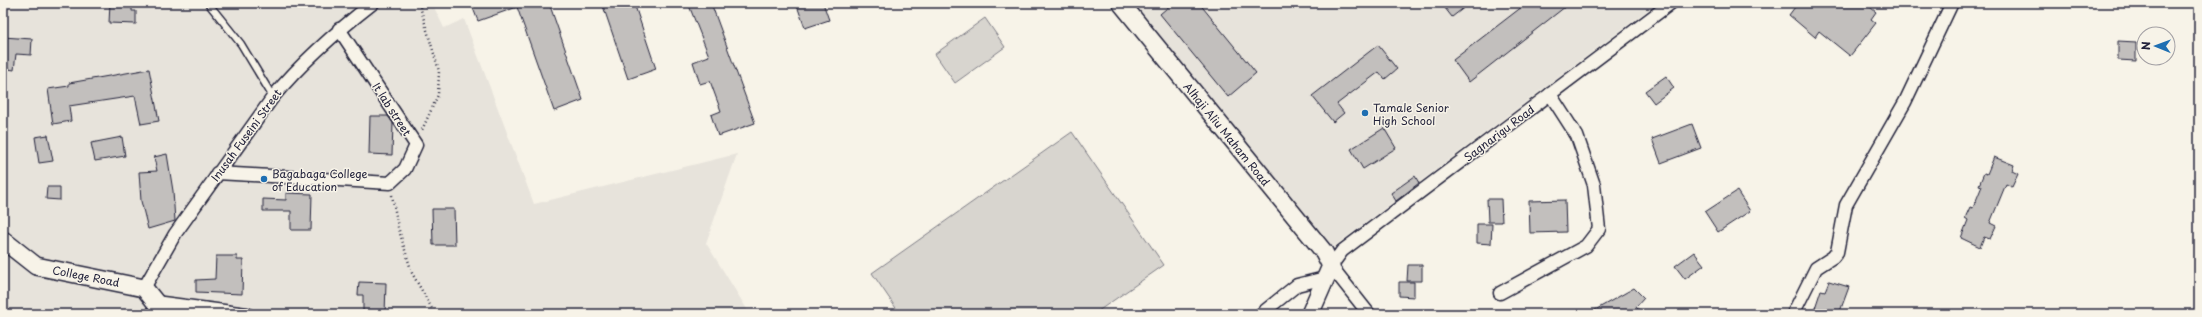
<svg xmlns="http://www.w3.org/2000/svg" width="2202" height="317" font-family="'Playpen Sans',sans-serif">
  <style>
    .built { fill: #e7e3db }
    .green { fill: #d8d5cf; stroke: #7d7c85 }
    .building { fill: #c2bfbd; stroke: #22223b }
    .lines { fill: none; stroke-linecap: round; stroke-linejoin: round }
    .lane-casing { stroke: #22223b; stroke-width: 9 }
    .street-casing { stroke: #22223b; stroke-width: 15 }
    .secondary-casing { stroke: #22223b; stroke-width: 20 }
    .path { stroke: #22223b; stroke-width: 2.5; stroke-dasharray: 1 3; stroke-linecap: butt }
    .lane { stroke: #f7f3e8; stroke-width: 6 }
    .street { stroke: #f7f3e8; stroke-width: 12 }
    .secondary { stroke: #f7f3e8; stroke-width: 17 }
    .poi-dot { fill: #1f6fb2; stroke: #f7f3e8; stroke-width: 1.5 }
    .labels { text-anchor: middle; dominant-baseline: central; stroke-width: 3; stroke-linejoin: round; paint-order: stroke }
    .poi-label { font-size: 11px; fill: #22223b; stroke: #f7f3e8; text-anchor: start }
    .street-label { font-size: 11px; fill: #22223b; stroke: #f7f3e8 }
  </style>
  <rect width="100%" height="100%" fill="#f7f3e8"/>
  <filter id="ink" filterUnits="userSpaceOnUse"><feTurbulence type="fractalNoise" baseFrequency=".025" numOctaves="2"/><feDisplacementMap in="SourceGraphic" scale="8" xChannelSelector="R" yChannelSelector="G"/><feConvolveMatrix kernelMatrix="1 2 1 2 8 2 1 2 1" color-interpolation-filters="sRGB"/></filter>
  <g filter="url(#ink)">
    <g class="built">
      <polygon points="3,3 432,3 444,28 464,19 534,204 737,154 706,243 750,314 3,314"/>
      <polygon points="1128,3 1657,3 1328,251"/>
    </g>
    <g class="green">
      <polygon points="985,18 1005,47 955,83 935,54"/>
      <polygon points="1072,132 1164,265 1094,314 900,314 872,273"/>
    </g>
    <g class="building">
      <polygon points="110,3 132,3 132,11 136,11 136,24 109,23"/>
      <polygon points="471,3 549,3 583,100 554,111 517,7 478,21"/>
      <polygon points="602,3 634,3 656,69 628,79"/>
      <polygon points="688,3 711,3 755,123 718,136 711,115 721,111 710,81 700,84 693,62 709,56"/>
      <polygon points="796,3 823,3 829,20 805,28"/>
      <polygon points="1173,3 1199,3 1256,73 1228,97 1160,14"/>
      <polygon points="1441,3 1470,3 1452,17"/>
      <polygon points="1527,3 1570,3 1469,82 1453,60"/>
      <polygon points="1798,3 1865,3 1876,12 1871,19 1876,23 1850,56 1819,31 1815,37 1789,15"/>
      <polygon points="3,37 32,39 31,55 16,54 14,70 3,68"/>
      <polygon points="2118,41 2136,42 2136,61 2118,60"/>
      <polygon points="1378,45 1397,69 1385,79 1379,72 1337,104 1344,113 1333,122 1312,96"/>
      <polygon points="149,69 159,121 141,124 135,96 69,106 71,121 53,124 48,89 69,86 69,83"/>
      <polygon points="1666,76 1674,88 1654,103 1645,91"/>
      <polygon points="370,116 388,116 393,123 392,155 369,154"/>
      <polygon points="1692,124 1701,148 1661,163 1652,139"/>
      <polygon points="1384,128 1396,148 1363,169 1351,149"/>
      <polygon points="48,135 53,161 39,163 35,137"/>
      <polygon points="122,137 125,156 95,161 91,143"/>
      <polygon points="167,154 173,191 175,221 148,229 141,201 139,172 157,171 154,157"/>
      <polygon points="1994,157 2014,165 2012,171 2018,174 2012,187 2006,184 1990,223 1996,226 1990,239 1984,237 1980,247 1961,238 1968,220 1965,218 1970,207 1973,208 1982,186 1979,185 1984,173 1987,174"/>
      <polygon points="1415,176 1419,183 1396,201 1391,193"/>
      <polygon points="47,187 60,187 60,200 46,199"/>
      <polygon points="1737,191 1750,211 1718,232 1705,212"/>
      <polygon points="286,193 312,194 311,230 291,230 291,211 263,211 263,199 286,200"/>
      <polygon points="1487,199 1501,199 1502,222 1488,222"/>
      <polygon points="1565,200 1566,232 1530,233 1529,201"/>
      <polygon points="432,209 454,209 455,245 433,245"/>
      <polygon points="1477,224 1492,224 1491,244 1477,243"/>
      <polygon points="1694,252 1704,265 1685,279 1675,266"/>
      <polygon points="216,256 237,256 237,260 243,260 242,294 196,292 196,280 215,279"/>
      <polygon points="1408,265 1422,265 1422,281 1407,281"/>
      <polygon points="1829,281 1849,287 1839,314 1813,314 1821,290 1825,291"/>
      <polygon points="359,282 386,283 385,314 363,314 363,295 358,295"/>
      <polygon points="1399,282 1414,282 1414,297 1399,296"/>
      <polygon points="1634,288 1644,298 1636,307 1644,314 1588,314"/>
    </g>
    <g class="lines">
      <g class="lane-casing">
        <polyline id="lane" points="208,3 241,44 273,97"/>
      </g>
      <g class="street-casing">
        <g id="street">
          <polyline points="217,173 390,183 405,169 416,145 339,29"/>
          <path d="M144 288 175 234 273 97C302 62 337 31 373 3"/>
          <polyline points="1500,293 1586,246 1599,229 1594,185 1577,136 1550,94"/>
          <polyline points="155,302 247,314"/>
          <polyline points="1261,314 1297,285 1325,278"/>
          <polyline points="1369,314 1331,266 1342,251 1671,3"/>
          <polyline points="1793,314 1816,268 1833,257 1837,252 1846,205 1905,102 1952,3"/>
        </g>
      </g>
      <g class="secondary-casing">
        <g id="secondary">
          <polyline points="1121,3 1324,252 1331,266 1310,314"/>
          <polyline points="3,240 36,266 144,288 165,314"/>
        </g>
      </g>
      <g class="path">
        <polyline points="419,3 439,71 438,95 422,130"/>
        <polyline points="392,195 398,227 412,273 435,314"/>
      </g>
      <use href="#lane" class="lane"/>
      <use href="#street" class="street"/>
      <use href="#secondary" class="secondary"/>
    </g>
  </g>
  <g class="poi-dot">
    <circle cx="1365" cy="113" r="4"/>
    <circle cx="264" cy="179" r="4"/>
  </g>
  <g class="labels">
    <g class="poi-label">
      <text x="1373" y="107">Tamale Senior<tspan x="1373" dy="13">High School</tspan></text>
      <text x="272" y="173">Bagabaga College<tspan x="272" dy="13">of Education</tspan></text>
    </g>
    <g class="street-label">
      <text transform="translate(392 109) rotate(57)">It lab street</text>
      <text transform="translate(1499 133) rotate(-37)">Sagnarigu Road</text>
      <text transform="translate(1227 134) rotate(51)">Alhaji Aliu Maham Road</text>
      <text transform="translate(246 135) rotate(-54)">Inusah Fuseini Street</text>
      <text transform="translate(86 276) rotate(11)">College Road</text>
    </g>
  </g>
  <rect width="2202" height="317" fill="none" stroke="#f7f3e8" stroke-width="16"/>
  <rect x="8" y="8" width="2186" height="301" fill="none" stroke="#22223b" stroke-width="1.5" filter="url(#ink)"/>
  <g transform="translate(2156 46) rotate(271)"><circle r="19" fill="#f7f3e8" stroke="#a29fa3"/>
  <path d="M0-3L7 15L0 10L-7 15Z" fill="#1f6fb2"/>
  <text y="-6" font-size="11" font-weight="bold" text-anchor="middle" fill="#22223b">N</text>
  </g>
</svg>
